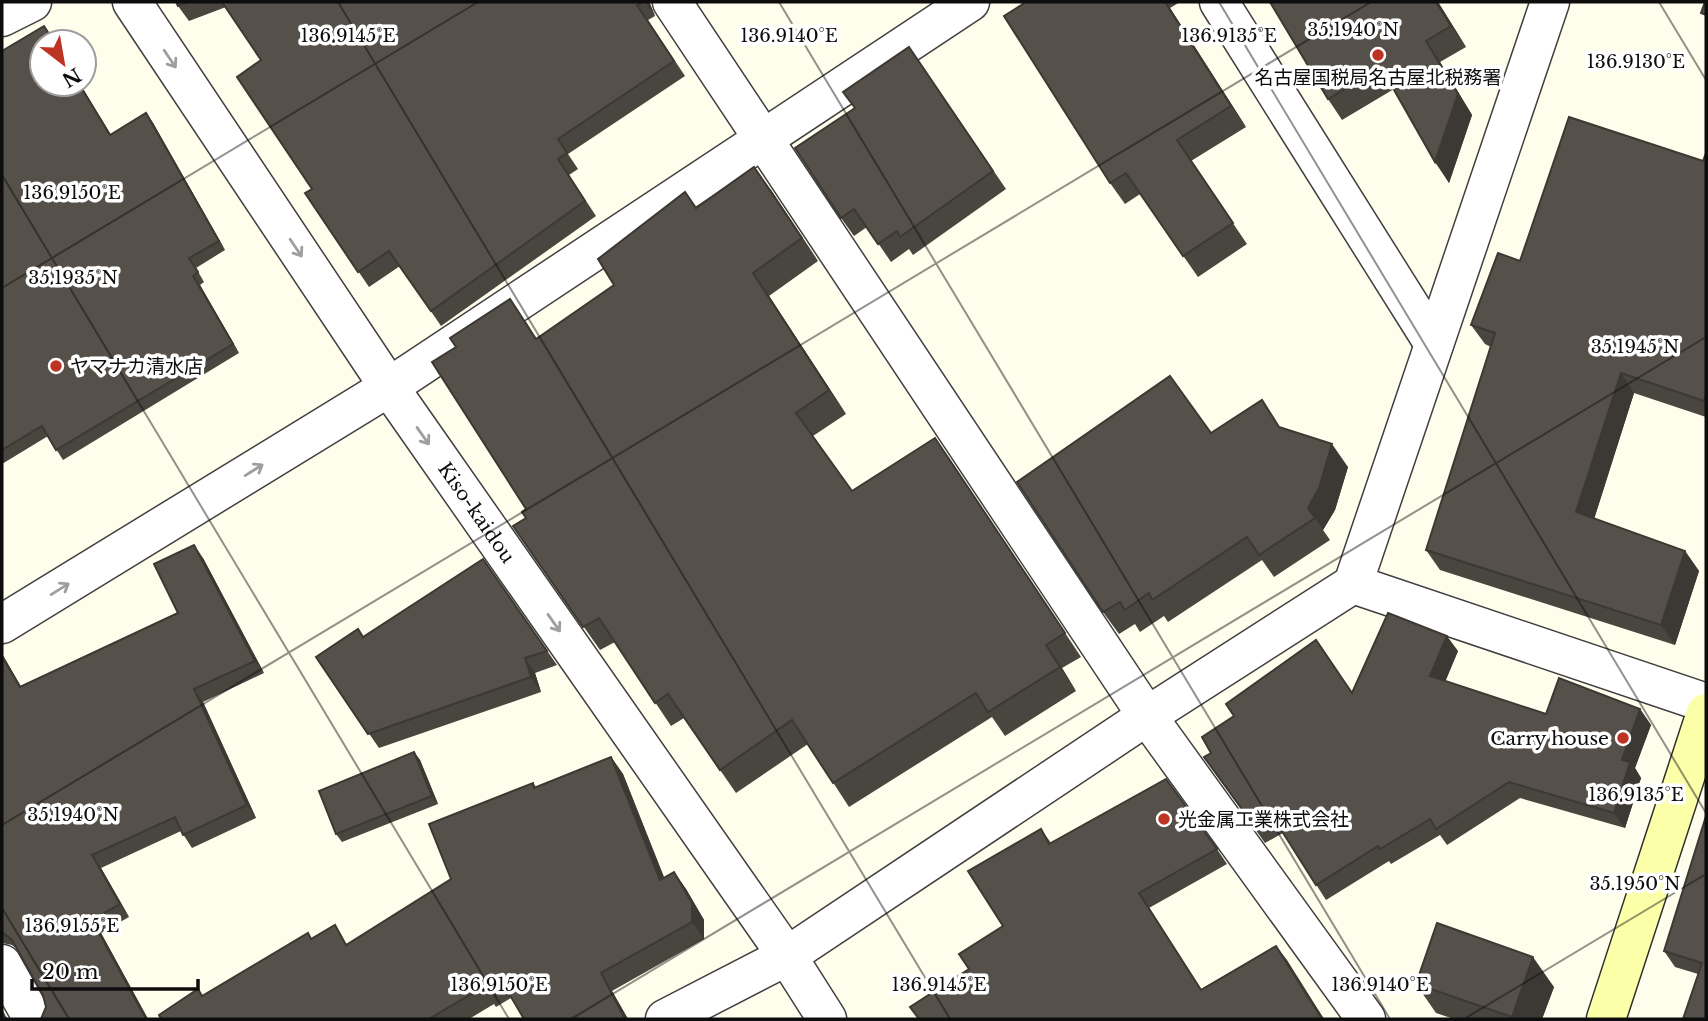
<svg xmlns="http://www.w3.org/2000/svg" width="1708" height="1021" font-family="'Libre Baskerville','Noto Sans JP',serif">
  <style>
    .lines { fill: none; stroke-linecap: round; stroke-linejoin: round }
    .street-casing { stroke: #404040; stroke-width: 41 }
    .secondary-casing { stroke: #2f2f2f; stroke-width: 41 }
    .street { stroke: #fff; stroke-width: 38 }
    .secondary { stroke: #fbffa7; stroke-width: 38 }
    .wall { fill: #49453f }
    .shaded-wall { fill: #3c3833 }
    .building { fill: #555049; stroke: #3c3833; stroke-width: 2 }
    .oneway { stroke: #9e9e9e }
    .ticks { fill: none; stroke: #0d0d0d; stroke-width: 2; stroke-opacity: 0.45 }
    .poi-dot { fill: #be3423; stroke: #fff; stroke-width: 2.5 }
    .labels { text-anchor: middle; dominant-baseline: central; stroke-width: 7; stroke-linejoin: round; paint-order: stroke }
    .poi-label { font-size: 19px; fill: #0d0d0d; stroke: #fff; text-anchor: start }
    .street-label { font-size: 19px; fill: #0d0d0d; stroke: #fff }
    .ticks-label { font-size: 18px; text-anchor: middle; fill: #0d0d0d; stroke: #fff; stroke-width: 7; stroke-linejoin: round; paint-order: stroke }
  </style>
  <rect width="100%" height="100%" fill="#fffeec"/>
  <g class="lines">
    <g class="street-casing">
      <g id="street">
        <path id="s1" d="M132 2 389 387 787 956 827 1019"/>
        <polyline points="672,2 1147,716 1366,1019"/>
        <polyline points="1219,2 1434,344"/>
        <polyline points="2,17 32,2"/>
        <polyline points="1353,584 1706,703"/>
        <polyline points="2,624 389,387 970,2"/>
        <polyline points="2,964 33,1019"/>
        <polyline points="665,1019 787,956 1147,716 1353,584 1550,2"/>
      </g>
    </g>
    <g class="secondary-casing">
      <polyline id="secondary" points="1606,1019 1706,713"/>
    </g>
    <use href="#street" class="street"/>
    <use href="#secondary" class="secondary"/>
  </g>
  <g class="wall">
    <polygon points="176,2 651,2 650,4 655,16 648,20 685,76 568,154 578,169 569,175 596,216 441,326 400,266 369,287 305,193 312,189 261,60 226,7 189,21 178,6"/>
    <polygon points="1026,2 1180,2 1170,8 1246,127 1191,161 1247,244 1198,277 1140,194 1125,204 1110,183"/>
    <polygon points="1438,2 1466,47 1440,62 1472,115 1449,183 1394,89 1342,120 1328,99"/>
    <polygon points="44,26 55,42 42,42 42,84 80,84 111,135 146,113 153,123 225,250 196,268 204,282 200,285 239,353 63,460 48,436 2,464 2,51"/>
    <polygon points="909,47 1006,189 913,255 909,249 891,262 867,227 854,236 841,218 855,108"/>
    <polygon points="1706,153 1706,417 1634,393 1594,519 1685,551 1699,571 1675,645 1440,570 1426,550 1491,347 1485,344 1471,325 1520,261 1703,161"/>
    <polygon points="771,190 818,261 769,296 846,414 813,436 852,491 951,461 1081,657 1062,668 1076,691 1005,736 992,717 849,807 808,744 736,793 684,718 671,726 615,642 600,650 513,526 526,518 526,322 536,339 614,285 685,192 696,208"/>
    <polygon points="1280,427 1348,467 1335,510 1323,530 1330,540 1274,577 1262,560 1168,622 1164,616 1140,632 1135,624 1119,634 1103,612 1211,433"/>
    <polygon points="203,558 264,673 203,702 256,818 192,848 181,831 101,868 129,917 101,933 148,1019 41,1019 46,1007 43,995 17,949 12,945 2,943 2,654 21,687 178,613"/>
    <polygon points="483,559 557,665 535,673 541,692 379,748 316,657 363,637"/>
    <polygon points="1458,651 1445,681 1546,714 1640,709 1651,725 1635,768 1641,778 1625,828 1520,798 1447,845 1440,835 1391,864 1389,861 1326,900 1283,833 1265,843 1204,757 1211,753 1234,716 1352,693"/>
    <polygon points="414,752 420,760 438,804 342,842 336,834"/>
    <polygon points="611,757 623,774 664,878 674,872 686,889 704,920 704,939 612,991 628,1019 524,1019 511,998 496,1007 494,1004 469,1019 161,1019 203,996 312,939 348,944 451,879 533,783 536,787"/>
    <polygon points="1706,816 1706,1019 1698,974 1675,967 1664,951"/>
    <polygon points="1041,829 1051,843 1217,849 1227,864 1149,908 1201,989 1276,946 1324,1019 969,969 1003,926"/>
    <polygon points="1416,984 1554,987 1542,1019 1454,1019 1436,1013"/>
  </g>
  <g class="shaded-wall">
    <polygon points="645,2 651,2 650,4 655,16"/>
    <polygon points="1165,2 1166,2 1246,127 1231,106"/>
    <polygon points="1436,2 1438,2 1466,47 1451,26"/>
    <polygon points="1426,41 1440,62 1472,115 1449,183 1435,162"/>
    <polygon points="79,84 80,84 117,145 110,135"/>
    <polygon points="146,113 153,123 225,250 219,241"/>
    <polygon points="754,167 771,190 818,261 802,238"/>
    <polygon points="753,273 769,296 846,414 829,390"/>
    <polygon points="193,276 200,285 239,353 233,344"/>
    <polygon points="1621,373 1634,393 1590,532 1576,512"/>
    <polygon points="935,438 951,461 1081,657"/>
    <polygon points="1332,444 1348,467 1335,510 1323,530 1330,540 1308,508"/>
    <polygon points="194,545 203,558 264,673 255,661"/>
    <polygon points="1685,551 1699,571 1675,645 1661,625"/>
    <polygon points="1447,636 1458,651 1441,692 1430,676"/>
    <polygon points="1046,645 1062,668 1076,691 1060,667"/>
    <polygon points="2,654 29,700 20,687 2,656"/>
    <polygon points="525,658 535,673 541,692 531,677"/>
    <polygon points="194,689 203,702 256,818 247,805"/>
    <polygon points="1640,709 1651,725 1635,768 1641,778 1625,828 1614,813 1622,760"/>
    <polygon points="414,752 420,760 438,804 432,796"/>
    <polygon points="611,757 623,774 672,897 660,880"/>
    <polygon points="92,855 101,868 129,917 120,904"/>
    <polygon points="674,872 686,889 704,920 704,939 692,922"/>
    <polygon points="92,920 101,933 148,1019 146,1019"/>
    <polygon points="1276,946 1287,960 1324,1019 1322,1019"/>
    <polygon points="1533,957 1554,987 1542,1019 1513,1019 1512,1017"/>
    <polygon points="601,973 612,991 628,1019 625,1019"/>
  </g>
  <g class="building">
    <polygon points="176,2 189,2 178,6"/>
    <polygon points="222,2 642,2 637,5 674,61 558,139 567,153 558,159 585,201 431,311 389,251 358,272 305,193 312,189 237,77 261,60"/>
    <polygon points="1026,2 1165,2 1231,106 1177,140 1233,223 1183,256 1126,173 1110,183 1004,16"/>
    <polygon points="1270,2 1436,2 1451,26 1426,41 1458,94 1435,162 1381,67 1328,99"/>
    <polygon points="1705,2 1706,2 1706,15 1701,13"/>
    <polygon points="44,26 54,42 42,42 42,84 79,84 110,135 146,113 219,241 189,258 198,272 193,276 233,344 56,450 42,426 2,450 2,51"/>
    <polygon points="909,47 993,171 900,237 897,231 878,244 854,209 841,218 795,148 855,108 843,92"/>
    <polygon points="1569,117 1703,161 1706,153 1706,393 1704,401 1621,373 1576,512 1685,551 1661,625 1426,550 1495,333 1471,325 1498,253 1520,261"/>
    <polygon points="754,167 802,238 753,273 829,390 796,413 852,491 935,438 1065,633 1046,645 1060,667 988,712 976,693 833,783 792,720 720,770 668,694 655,703 599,618 583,627 513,526 526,518 522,512 526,509 432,362 456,347 450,338 510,299 536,339 614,285 598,259 685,192 696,208"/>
    <polygon points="1170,376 1211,433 1262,400 1279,427 1332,444 1319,488 1308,508 1315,518 1259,555 1247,537 1152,600 1149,593 1125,610 1120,602 1103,612 1017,482"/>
    <polygon points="194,545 255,661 194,689 247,805 183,835 175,817 92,855 120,904 92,920 146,1019 41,1019 46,1007 43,995 12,940 2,932 2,656 20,687 178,613 154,564"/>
    <polygon points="483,559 547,651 525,658 531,677 368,734 316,657 358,629 363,637"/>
    <polygon points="1388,613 1447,636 1430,676 1546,714 1559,678 1640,709 1622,760 1630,762 1614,813 1509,782 1436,829 1430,819 1380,849 1378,846 1316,885 1273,817 1255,827 1204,757 1211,753 1202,737 1234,716 1226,704 1316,640 1352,693"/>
    <polygon points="414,752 432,796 336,834 319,791"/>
    <polygon points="611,757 660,880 674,872 692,903 692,922 601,973 625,1019 524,1019 501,980 484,990 483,987 429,1019 161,1019 159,1015 198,989 202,996 308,933 311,939 335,925 346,945 451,879 429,824 533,783 534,788"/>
    <polygon points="1166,779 1217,849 1139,893 1201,990 1276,946 1322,1019 919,1019 910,1007 969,969 959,954 1003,926 968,871 1041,829 1049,844"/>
    <polygon points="1706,816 1706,1019 1683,1019 1702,963 1664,951"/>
    <polygon points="1437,923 1533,957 1512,1017 1416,984"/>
    <polygon points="2,1011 5,1017 7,1019 2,1019"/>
  </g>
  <defs><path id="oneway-shaft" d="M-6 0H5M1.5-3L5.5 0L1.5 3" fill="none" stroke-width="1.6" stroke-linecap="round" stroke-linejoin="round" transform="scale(1.75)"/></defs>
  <g class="oneway">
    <use href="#oneway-shaft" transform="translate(170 59) rotate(56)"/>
    <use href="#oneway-shaft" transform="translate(296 248) rotate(56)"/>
    <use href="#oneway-shaft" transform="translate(423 436) rotate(55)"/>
    <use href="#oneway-shaft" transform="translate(254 470) rotate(-32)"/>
    <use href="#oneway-shaft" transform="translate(60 589) rotate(-32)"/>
    <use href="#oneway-shaft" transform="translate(554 623) rotate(55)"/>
  </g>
  <path class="ticks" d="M338 2 950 1019M779 2 1390 1019M1219 2 1706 813M1659 2 1706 80M2 175 509 1019M2 288 478 2M2 825 1371 2M2 908 69 1019M571 1019 1706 337M1464 1019 1706 874"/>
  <g class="poi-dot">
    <circle cx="1378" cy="55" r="7"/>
    <circle cx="56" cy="366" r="7"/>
    <circle cx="1623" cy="738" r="7"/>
    <circle cx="1164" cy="819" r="7"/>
  </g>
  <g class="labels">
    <g class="poi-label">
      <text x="1378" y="77" text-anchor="middle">名古屋国税局名古屋北税務署</text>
      <text x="70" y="366">ヤマナカ清水店</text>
      <text x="1609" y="738" text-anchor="end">Carry house</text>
      <text x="1178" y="819">光金属工業株式会社</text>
    </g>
    <g class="street-label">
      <text stroke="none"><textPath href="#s1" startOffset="616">Kiso-kaidou</textPath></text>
    </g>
  </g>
  <g class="ticks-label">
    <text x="1353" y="36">35.1940°N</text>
    <text x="348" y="42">136.9145°E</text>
    <text x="789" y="42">136.9140°E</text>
    <text x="1229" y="42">136.9135°E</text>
    <text x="1636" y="68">136.9130°E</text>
    <text x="72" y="199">136.9150°E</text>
    <text x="73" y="284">35.1935°N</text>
    <text x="1635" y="353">35.1945°N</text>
    <text x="1636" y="801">136.9135°E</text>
    <text x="73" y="821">35.1940°N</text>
    <text x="1635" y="890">35.1950°N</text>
    <text x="72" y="932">136.9155°E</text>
    <text x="499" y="991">136.9150°E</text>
    <text x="939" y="991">136.9145°E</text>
    <text x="1380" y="991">136.9140°E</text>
  </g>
  <rect width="1708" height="1021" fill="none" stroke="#0d0d0d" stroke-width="7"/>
  <g transform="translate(63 63) rotate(149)"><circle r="33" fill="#ffffff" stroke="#9e9e9e" stroke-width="2"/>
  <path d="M0-5L12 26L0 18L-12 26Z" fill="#be3423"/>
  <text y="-10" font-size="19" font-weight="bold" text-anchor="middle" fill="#0d0d0d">N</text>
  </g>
  <path d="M32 979v10h166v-10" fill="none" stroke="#0d0d0d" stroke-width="3.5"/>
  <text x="42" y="979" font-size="21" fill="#0d0d0d" stroke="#ffffff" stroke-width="5" paint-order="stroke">20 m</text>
</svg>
